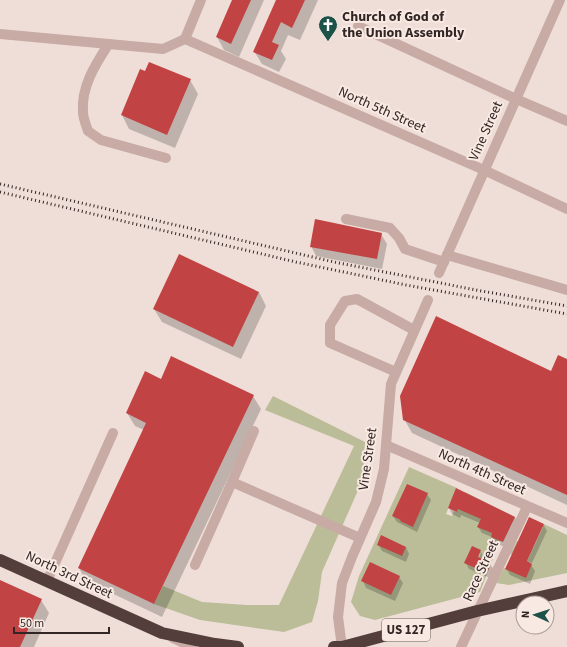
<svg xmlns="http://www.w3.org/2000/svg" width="567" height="647" font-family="'Source Sans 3',sans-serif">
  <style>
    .green { fill: #babd98 }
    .shadow { fill: #0003; fill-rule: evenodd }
    .building { fill: #c24343 }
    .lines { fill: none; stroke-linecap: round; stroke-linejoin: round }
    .minor { stroke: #c7aba4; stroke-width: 10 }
    .highway { stroke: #533e3c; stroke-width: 12 }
    .rail { stroke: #322625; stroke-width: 3; stroke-dasharray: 1 3; stroke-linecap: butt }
    .labels { text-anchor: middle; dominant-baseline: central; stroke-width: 4; stroke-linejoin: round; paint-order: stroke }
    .shield { fill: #f8e9e2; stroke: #6d605e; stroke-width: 1 }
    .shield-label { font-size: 13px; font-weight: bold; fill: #322625 }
    .poi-label { font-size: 14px; font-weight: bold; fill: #322625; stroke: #f8e9e2; text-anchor: start }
    .street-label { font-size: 14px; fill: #322625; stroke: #f8e9e2 }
  </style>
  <rect width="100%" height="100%" fill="#efded7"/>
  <g class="green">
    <polygon points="273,396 365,442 363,479 322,572 318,601 312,622 284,632 200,620 154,604 163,586 202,602 247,605 279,605 354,446 265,410"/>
    <polygon points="409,467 457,488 446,514 452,516 454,511 457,512 465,492 513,516 500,541 480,592 375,620 360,616 351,602 359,576"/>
    <polygon points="544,524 567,535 567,573 509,585 496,583 504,568 526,577 532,563 510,554 517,541 533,548"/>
  </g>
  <g class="shadow">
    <polygon points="234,0 264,0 239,57 224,50 217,37"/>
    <polygon points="277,0 318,0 300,40 288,35 281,51 286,59 279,72 262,64 254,51"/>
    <polygon points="141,70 145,72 190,80 198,94 175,148 129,129 122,115"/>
    <polygon points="381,234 387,244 382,269 316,256 311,246"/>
    <polygon points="259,292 266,306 241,359 162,322 154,309"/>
    <polygon points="567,360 567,505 412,433 404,419 552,373"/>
    <polygon points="161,380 253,396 261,409 162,617 86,581 79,568 144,430 135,426 127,413"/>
    <polygon points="457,490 515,517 518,524 507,548 495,543 492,537 482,533 478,527 480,523 461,515 460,518 452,514 449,508"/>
    <polygon points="427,494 431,500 417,532 397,522 393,516"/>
    <path d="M543 524 547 531 531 565 535 571 530 584 510 575 506 568ZM541 527H543L525 566 524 565Z"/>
    <polygon points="378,544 406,547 409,554 406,562 382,551"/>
    <path d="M480 551 484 557 482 561 490 564 494 570 490 578 469 569 466 563ZM479 553H481L477 562Z"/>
    <polygon points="399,577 403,583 395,601 366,588 363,581"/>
    <polygon points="0,581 41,600 49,613 34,647 0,647"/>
  </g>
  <g class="building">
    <polygon points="232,0 251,0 231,44 216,37"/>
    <polygon points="276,0 305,0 292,28 281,22 272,42 279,45 272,60 253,52"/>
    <polygon points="149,62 191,79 167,135 121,115 140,69 145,71"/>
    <polygon points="315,219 382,233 377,259 310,247"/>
    <polygon points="179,254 259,292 233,347 153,309"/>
    <polygon points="436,316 551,371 558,355 567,359 567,495 403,420 400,396"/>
    <polygon points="171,356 254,395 154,604 78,568 146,423 126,413 145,371 161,379"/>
    <polygon points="407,484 428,493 413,527 400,521 401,520 392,516"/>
    <polygon points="456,488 515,517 503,542 491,537 492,533 477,527 481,519 458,509 457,512 448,508"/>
    <polygon points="529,517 544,524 527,561 532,564 526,578 505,569"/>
    <polygon points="381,535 406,547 402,556 377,545"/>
    <polygon points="472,546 481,550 478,557 491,563 487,573 464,563"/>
    <polygon points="370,562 400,576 391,595 361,581"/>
    <polygon points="0,580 42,599 20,647 0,647"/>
  </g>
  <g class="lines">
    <g class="minor">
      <polyline points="358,26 516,99 567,121"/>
      <polyline points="0,34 163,49 185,39"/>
      <polyline points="185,39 484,170 567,209"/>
      <polyline points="185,39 201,0"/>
      <path d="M108 45C95 65 81 87 83 112 83 118 86 125 88 131L101 140 166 158"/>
      <polyline points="346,219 390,228 399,238 405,249 444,262"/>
      <polyline points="447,255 567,290"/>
      <polyline points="439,273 560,0"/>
      <polyline points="396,372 330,343 330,325 345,301 357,299 414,330"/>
      <polyline points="386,445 567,523"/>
      <polyline points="232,482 254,431"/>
      <polyline points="195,565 232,482 360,538"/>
      <polyline points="47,581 113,433"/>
      <polyline points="173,638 192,647"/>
      <polyline points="342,647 338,617 342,583 352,557 376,502 384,469 391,384 428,300"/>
      <polyline points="461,647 527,507"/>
    </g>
    <g class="highway">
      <polyline points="0,560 162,633 215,644 238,647"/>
      <polyline points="334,647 342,647 477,611 567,591"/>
    </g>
    <g class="rail">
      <polyline points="0,184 334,262 476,290 567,306"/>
      <polyline points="0,192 296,262 406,285 567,314"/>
    </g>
  </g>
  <defs>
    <g id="church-pin" transform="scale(1)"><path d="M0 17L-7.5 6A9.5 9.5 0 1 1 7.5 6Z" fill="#1d5248" stroke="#f8e9e2"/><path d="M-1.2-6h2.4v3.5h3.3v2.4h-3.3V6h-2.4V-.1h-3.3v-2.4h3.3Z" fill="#fff"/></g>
  </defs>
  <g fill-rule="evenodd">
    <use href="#church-pin" x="328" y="25"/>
  </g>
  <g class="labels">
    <rect class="shield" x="382" y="619" width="48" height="22" rx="3"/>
    <g class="shield-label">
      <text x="406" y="630">US 127</text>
    </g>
    <g class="poi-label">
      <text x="342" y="17">Church of God of<tspan x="342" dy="16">the Union Assembly</tspan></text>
    </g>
    <g class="street-label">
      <text transform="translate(382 110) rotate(24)">North 5th Street</text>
      <text transform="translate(486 131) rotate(-66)">Vine Street</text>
      <text transform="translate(368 459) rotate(-82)">Vine Street</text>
      <text transform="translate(482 472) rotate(24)">North 4th Street</text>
      <text transform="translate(481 571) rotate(-65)">Race Street</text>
      <text transform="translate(69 575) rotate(25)">North 3rd Street</text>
    </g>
  </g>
  <g transform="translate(535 615) rotate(273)"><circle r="19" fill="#f8e9e2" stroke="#a99b96"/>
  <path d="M0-3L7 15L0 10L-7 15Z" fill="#1d5248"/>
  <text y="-6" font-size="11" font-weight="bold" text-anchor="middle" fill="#322625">N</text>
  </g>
  <path d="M14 627v6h95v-6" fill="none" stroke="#322625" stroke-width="2"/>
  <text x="20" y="627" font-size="12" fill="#322625" stroke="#f8e9e2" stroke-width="3" paint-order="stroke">50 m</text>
</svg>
